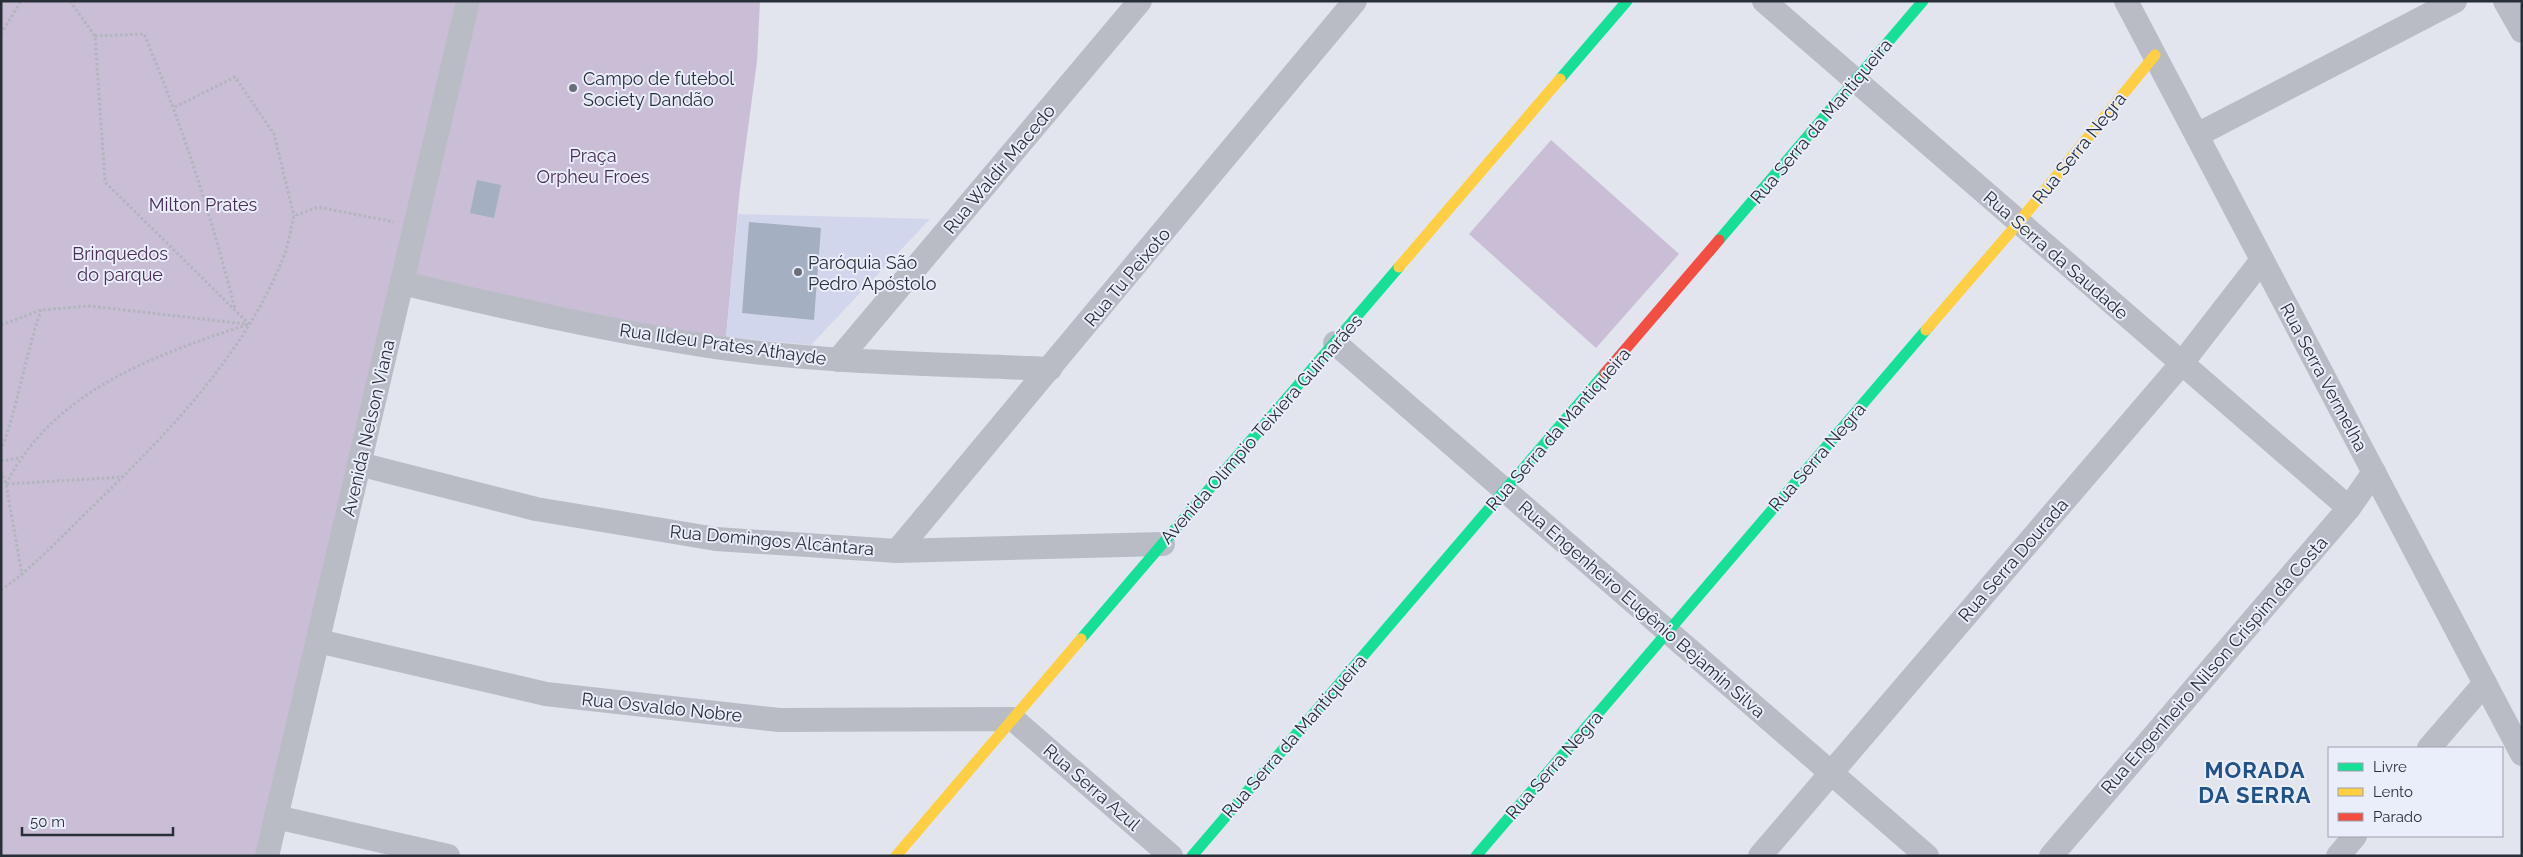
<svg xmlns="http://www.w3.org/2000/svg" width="2523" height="857" font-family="Raleway,sans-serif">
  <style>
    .green { fill: #c9bed6 }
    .plaza { fill: #d2d6ec }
    .building { fill: #a4b0c1 }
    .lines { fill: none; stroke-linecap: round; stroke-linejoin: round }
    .path { stroke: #b2b5be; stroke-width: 3; stroke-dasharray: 2.5 2.5; stroke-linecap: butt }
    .street { stroke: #b9bcc4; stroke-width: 24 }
    .fast { stroke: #16e098; stroke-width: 11 }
    .slow { stroke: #ffcf43; stroke-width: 11 }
    .jam { stroke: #f24e42; stroke-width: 11 }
    .poi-dot { fill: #6a6e78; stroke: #eaedfa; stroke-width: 2 }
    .labels { text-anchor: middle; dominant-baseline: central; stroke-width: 4; stroke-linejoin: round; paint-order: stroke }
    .poi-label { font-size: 18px; fill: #292f38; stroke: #eaedfa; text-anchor: start }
    .street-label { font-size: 18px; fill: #292f38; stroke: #eaedfa }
    .park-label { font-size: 18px; fill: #492d56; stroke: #eaedfa }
    .district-label { font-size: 22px; font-weight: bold; letter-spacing: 1px; fill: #225187; stroke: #eaedfa }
  </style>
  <rect width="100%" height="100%" fill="#e2e4ee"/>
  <g class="green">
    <polygon points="1,1 456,1 261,856 1,856"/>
    <polygon points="480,1 760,1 757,61 740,188 726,337 559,314 411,280"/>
    <polygon points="1551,140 1679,254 1596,348 1469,234"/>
  </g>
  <polygon class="plaza" points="738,214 930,219 811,345 726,337"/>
  <g class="building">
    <polygon points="477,180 501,185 494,218 470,213"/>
    <polygon points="749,222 821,228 814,320 742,313"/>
  </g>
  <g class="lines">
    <g class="path">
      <polyline points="70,1 95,36 105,182 249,324"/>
      <polyline points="1,34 21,1"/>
      <path d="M95 36 144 34C182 124 211 215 235 309"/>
      <polyline points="175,107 235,77 274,134 294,216"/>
      <polyline points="1,325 41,310 90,306 246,324"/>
      <path d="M1 451C18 405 25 357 41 310"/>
      <polyline points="1,461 19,458"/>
      <polyline points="1,471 6,484 22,575"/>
      <path d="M6 484C54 390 155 355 249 324"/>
      <polyline points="7,484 123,477"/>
      <path d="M1 590C34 567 62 536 91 508 164 437 242 358 281 263 288 249 290 231 294 216L318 207 394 222"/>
    </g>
    <g class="street">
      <polyline points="1764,1 2349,508"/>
      <polyline points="2126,1 2522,754"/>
      <polyline points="2505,1 2522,31"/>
      <polyline points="2197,135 2455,1"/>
      <path d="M402 283C508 308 613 332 721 348 830 363 940 364 1050 369"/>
      <polyline points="1335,343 1927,856"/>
      <polyline points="838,360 1140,1"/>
      <polyline points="359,464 536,509 716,539 897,551 1163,544"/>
      <polyline points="897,551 1355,1"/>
      <polyline points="318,641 546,694 779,720 1013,719 1171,856"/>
      <polyline points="2429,748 2485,683"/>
      <polyline points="276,817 448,856"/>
      <polyline points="267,856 468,1"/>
      <polyline points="1760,856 2182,363 2262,260"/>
      <polyline points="2051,856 2349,508 2374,472"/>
      <polyline points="2338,856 2355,836"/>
    </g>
    <g class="fast">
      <polyline points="1560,79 1627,1"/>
      <polyline points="1719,240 1923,1"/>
      <polyline points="1081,639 1399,267"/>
      <polyline points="1192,856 1605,373"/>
      <polyline points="1476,856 1926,330"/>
    </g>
    <g class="slow">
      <polyline points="1399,267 1560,79"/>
      <polyline points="1926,330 2019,222 2155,55"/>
      <polyline points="896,856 1081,639"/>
    </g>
    <polyline class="jam" points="1605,373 1719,240"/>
  </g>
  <g class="poi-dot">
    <circle cx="573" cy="88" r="5"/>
    <circle cx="798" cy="272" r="5"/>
  </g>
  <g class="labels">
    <g class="poi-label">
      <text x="583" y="78">Campo de futebol<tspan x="583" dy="21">Society Dandão</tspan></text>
      <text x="808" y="262">Paróquia São<tspan x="808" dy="21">Pedro Apóstolo</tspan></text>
    </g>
    <g class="street-label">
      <text transform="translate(1821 121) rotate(-50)">Rua Serra da Mantiqueira</text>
      <text transform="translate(2079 148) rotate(-51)">Rua Serra Negra</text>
      <text transform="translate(999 169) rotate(-50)">Rua Waldir Macedo</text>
      <text transform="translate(2056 255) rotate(41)">Rua Serra da Saudade</text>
      <text transform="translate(1127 277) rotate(-50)">Rua Tu Peixoto</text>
      <text transform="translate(723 344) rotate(8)">Rua Ildeu Prates Athayde</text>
      <text transform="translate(2324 377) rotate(62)">Rua Serra Vermelha</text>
      <text transform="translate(368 428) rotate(-77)">Avenida Nelson Viana</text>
      <text transform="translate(1261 429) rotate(-49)">Avenida Olímpio Teixiera Guimarães</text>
      <text transform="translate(1558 429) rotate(-49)">Rua Serra da Mantiqueira</text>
      <text transform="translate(1817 457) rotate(-49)">Rua Serra Negra</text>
      <text transform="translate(772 540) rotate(5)">Rua Domingos Alcântara</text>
      <text transform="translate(2013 560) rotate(-49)">Rua Serra Dourada</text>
      <text transform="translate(1642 609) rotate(41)">Rua Engenheiro Eugênio Bejamin Silva</text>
      <text transform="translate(2214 665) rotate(-49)">Rua Engenheiro Nilson Crispim da Costa</text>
      <text transform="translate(662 707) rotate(6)">Rua Osvaldo Nobre</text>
      <text transform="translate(1294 736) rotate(-49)">Rua Serra da Mantiqueira</text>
      <text transform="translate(1554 765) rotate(-49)">Rua Serra Negra</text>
      <text transform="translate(1092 787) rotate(41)">Rua Serra Azul</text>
    </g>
    <g class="park-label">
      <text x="593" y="155">Praça<tspan x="593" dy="21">Orpheu Froes</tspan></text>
      <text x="203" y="204">Milton Prates</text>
      <text x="120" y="253">Brinquedos<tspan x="120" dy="21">do parque</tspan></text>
    </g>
    <g class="district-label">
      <text x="2255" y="770">MORADA<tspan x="2255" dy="25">DA SERRA</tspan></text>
    </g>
  </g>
  <rect width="2523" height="857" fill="none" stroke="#292f38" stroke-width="5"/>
  <rect x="2328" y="747" width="175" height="90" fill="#eaedfa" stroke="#9da1ac"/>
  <rect x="2338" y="763" width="25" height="8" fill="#16e098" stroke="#9da1ac"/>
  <text x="2373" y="772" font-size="15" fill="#292f38">Livre</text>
  <rect x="2338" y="788" width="25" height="8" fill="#ffcf43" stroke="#9da1ac"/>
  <text x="2373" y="797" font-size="15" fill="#292f38">Lento</text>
  <rect x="2338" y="813" width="25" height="8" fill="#f24e42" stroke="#9da1ac"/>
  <text x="2373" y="822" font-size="15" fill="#292f38">Parado</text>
  <path d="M22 827v8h151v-8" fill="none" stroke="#292f38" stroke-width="2.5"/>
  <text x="30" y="827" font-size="15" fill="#292f38" stroke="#eaedfa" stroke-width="4" paint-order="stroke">50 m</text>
</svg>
